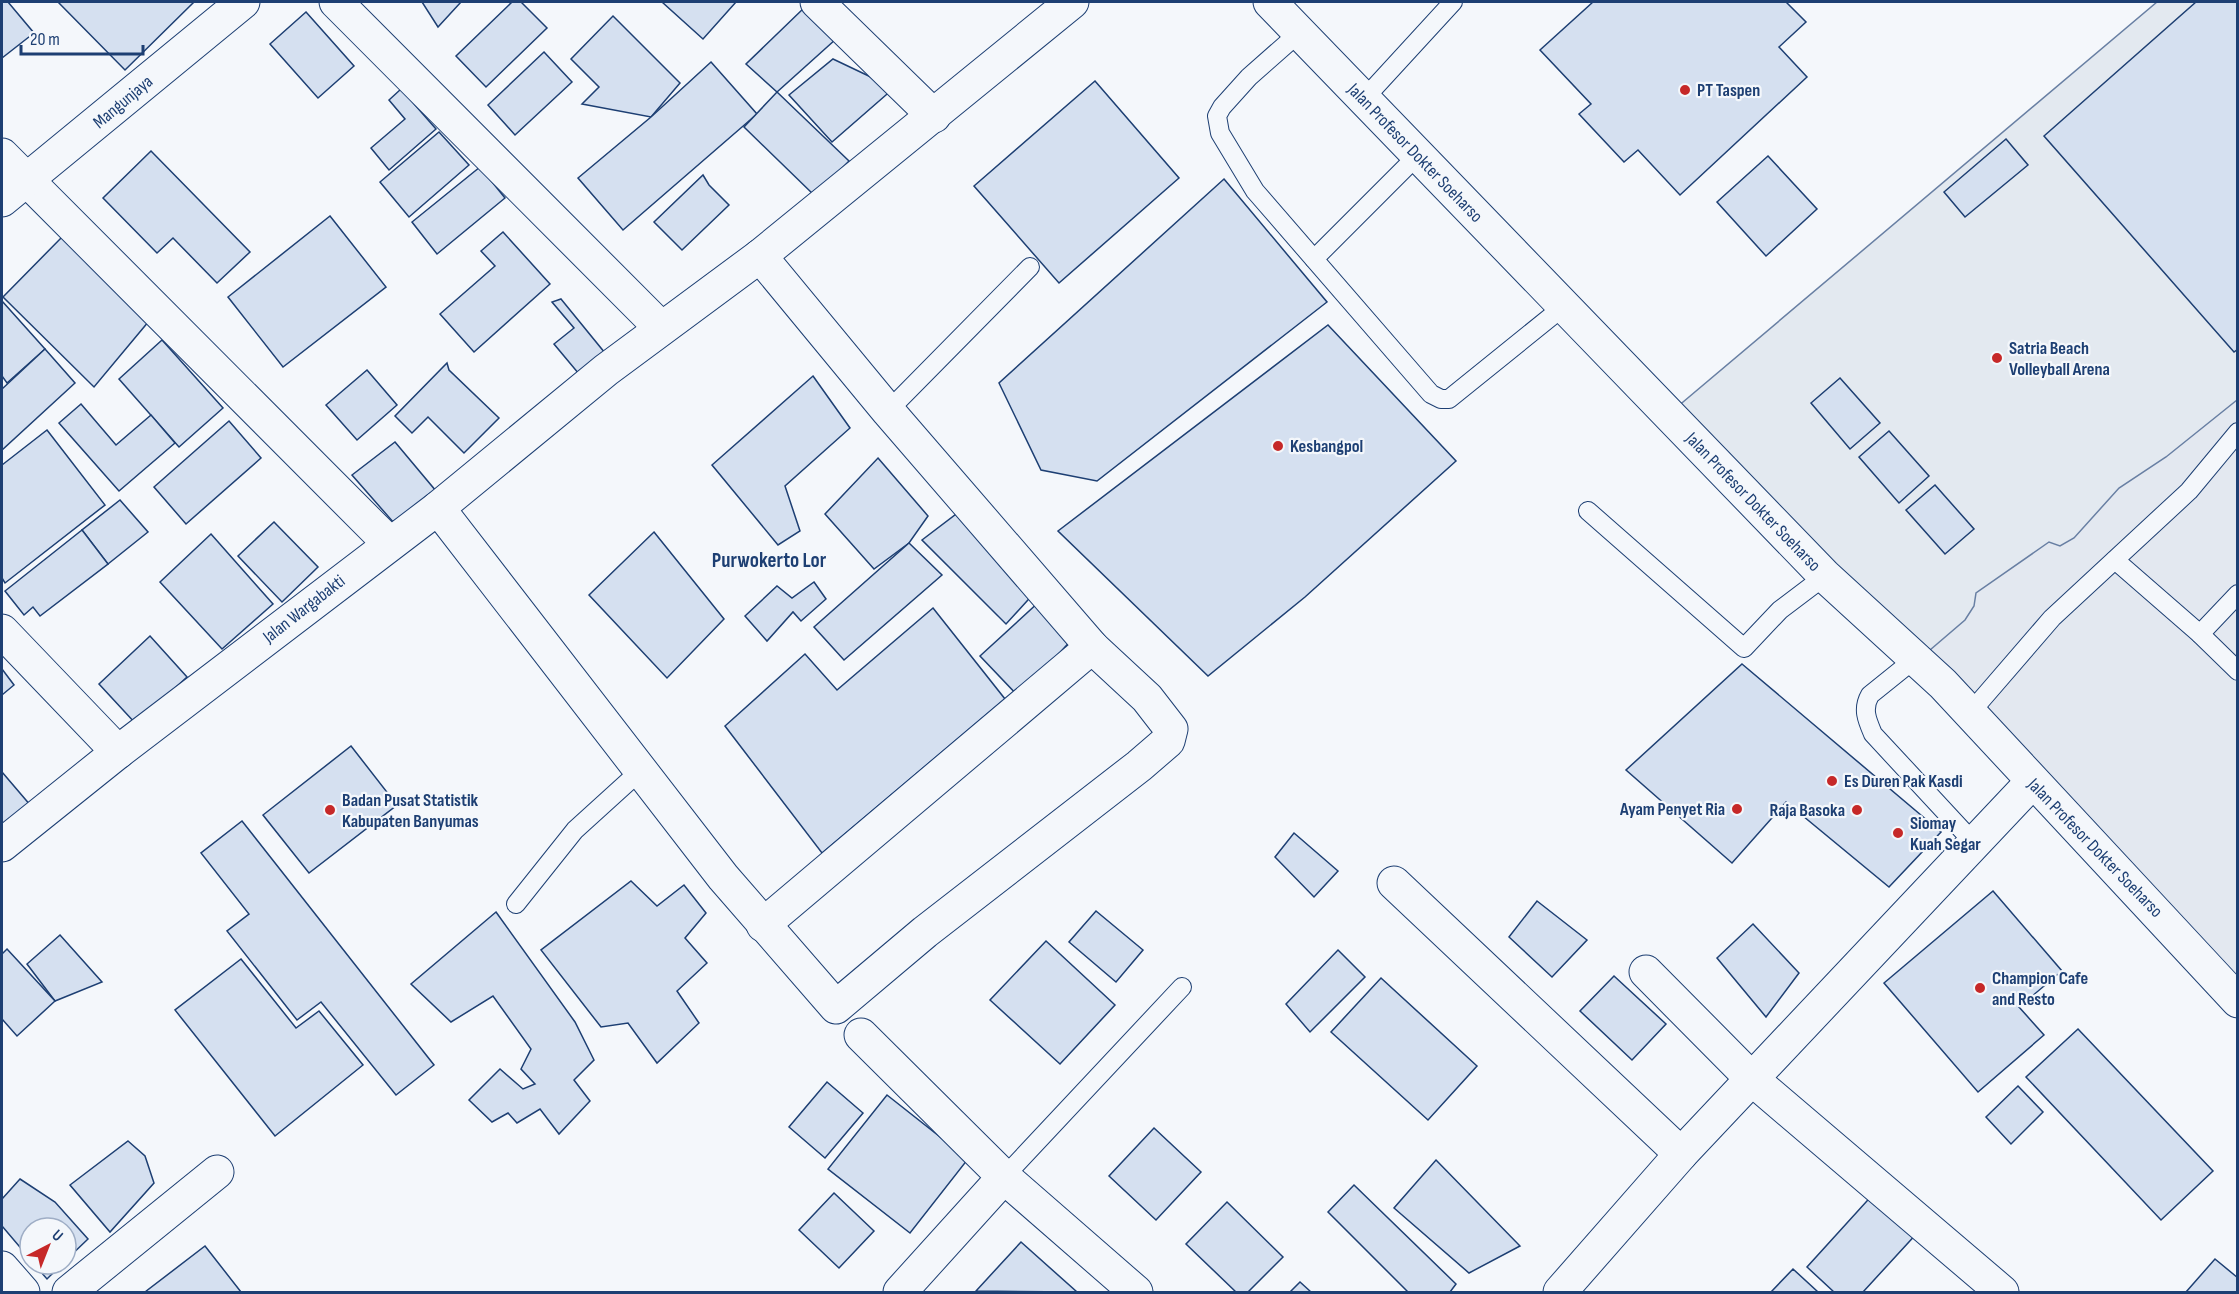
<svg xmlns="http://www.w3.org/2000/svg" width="2239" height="1294" font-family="'Sofia Sans Condensed',sans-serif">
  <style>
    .green { fill: #e3e9f0; stroke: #687fa3; stroke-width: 1.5 }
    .parking { fill: #e3e8f0; stroke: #687fa3; stroke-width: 1.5 }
    .building { fill: #d5e0f0; stroke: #1d3f73; stroke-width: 1.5 }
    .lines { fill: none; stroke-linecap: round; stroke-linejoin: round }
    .lane-casing { stroke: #1d3f73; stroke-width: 20 }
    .street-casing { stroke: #1d3f73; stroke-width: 35 }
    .secondary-casing { stroke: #1d3f73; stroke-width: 35 }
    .lane { stroke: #f4f7fb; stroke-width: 18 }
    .street { stroke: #f4f7fb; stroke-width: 33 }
    .secondary { stroke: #f4f7fb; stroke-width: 33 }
    .poi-dot { fill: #c62828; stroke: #f4f7fb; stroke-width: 2 }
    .labels { text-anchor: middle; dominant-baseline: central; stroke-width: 4.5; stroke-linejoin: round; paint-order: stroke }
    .poi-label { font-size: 18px; font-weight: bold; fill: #1d3f73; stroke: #f4f7fb; text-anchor: start }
    .street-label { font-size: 18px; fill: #1d3f73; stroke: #f4f7fb }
    .quarter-label { font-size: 21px; font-weight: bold; fill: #1d3f73; stroke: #f4f7fb }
  </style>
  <rect width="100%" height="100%" fill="#f4f7fb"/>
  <polygon class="green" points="2157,2 2237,2 2237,989 1670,413"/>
  <polygon class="parking" points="2237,400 2237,989 1923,656 1965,620 1974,606 1976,593 2049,542 2060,546 2074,538 2119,488 2166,457"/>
  <g class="building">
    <polygon points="2,2 8,2 34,33 2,58"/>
    <polygon points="58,2 194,2 125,70"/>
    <polygon points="422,2 461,2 438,27"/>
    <polygon points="512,2 521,2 547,28 486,87 456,56"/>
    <polygon points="662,2 736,2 703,39"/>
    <polygon points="1593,2 1786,2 1806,22 1779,47 1807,77 1680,195 1638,150 1624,162 1579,114 1591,104 1540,50"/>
    <polygon points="2196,2 2238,2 2238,349 2234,352 2044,136"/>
    <polygon points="805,7 836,39 777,92 746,64"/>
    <polygon points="306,12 354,66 318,98 270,44"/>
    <polygon points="613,16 680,83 651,117 582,104 599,87 571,59"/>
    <polygon points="544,52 572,82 515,135 488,105"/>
    <polygon points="833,59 894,88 832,142 789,95"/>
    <polygon points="711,62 757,114 623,230 578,178 651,117"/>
    <polygon points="1095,81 1179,178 1059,283 974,186"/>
    <polygon points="401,89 436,129 389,170 371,148 405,119 389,100"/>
    <polygon points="777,92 849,161 815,196 744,127"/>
    <polygon points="439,132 469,165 409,217 380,182"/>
    <polygon points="2006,139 2028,165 1965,217 1944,192"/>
    <polygon points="151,151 250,252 217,283 173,238 157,253 103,198"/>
    <polygon points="1768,156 1817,209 1766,256 1717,202"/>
    <polygon points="480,167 505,198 437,254 412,222"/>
    <polygon points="703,175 709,185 729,205 682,250 654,222"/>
    <polygon points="1224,179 1327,302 1097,481 1041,470 999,383"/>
    <polygon points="330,216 386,287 283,367 228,297"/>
    <polygon points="503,232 550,284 474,352 440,314 495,266 481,251"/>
    <polygon points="62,237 149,321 94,387 3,297"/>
    <polygon points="561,299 605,353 579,374 554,344 574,328 552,302"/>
    <polygon points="2,301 45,349 7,383 2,376"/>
    <polygon points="1328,325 1456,461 1305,597 1208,676 1058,531"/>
    <polygon points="162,340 223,408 179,447 119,379"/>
    <polygon points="45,349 75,383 2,450 2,389"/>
    <polygon points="447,363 449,370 499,418 464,453 428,417 412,433 395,416"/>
    <polygon points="367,370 397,405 357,440 326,405"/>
    <polygon points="813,376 850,428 785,486 800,531 778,545 712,465"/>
    <polygon points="1840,378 1880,423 1850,449 1811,403"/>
    <polygon points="81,404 116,445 151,415 175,443 119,491 59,423"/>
    <polygon points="229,421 261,458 186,524 154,487"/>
    <polygon points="47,430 105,505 5,583 2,578 2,465"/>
    <polygon points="1889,431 1929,476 1899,503 1859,457"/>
    <polygon points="395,442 436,491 394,523 352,475"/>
    <polygon points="878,458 928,516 909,543 874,569 825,514"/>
    <polygon points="1935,485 1974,529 1945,554 1906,510"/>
    <polygon points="120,500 148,532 108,564 82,530"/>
    <polygon points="968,505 1037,590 1006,624 922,540"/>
    <polygon points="274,522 318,567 282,602 238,556"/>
    <polygon points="82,530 108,564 40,616 33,607 24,615 5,591"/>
    <polygon points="654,532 724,619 667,678 589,595"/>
    <polygon points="211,534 273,604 222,649 160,582"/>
    <polygon points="909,543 942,575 844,660 814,627"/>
    <polygon points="814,582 826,599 801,621 793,612 767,641 745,616 777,586 792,598"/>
    <polygon points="1040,601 1076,635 1019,697 980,656"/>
    <polygon points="933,608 1005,699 822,853 725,726 805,654 837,690"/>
    <polygon points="150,636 187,677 136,724 99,684"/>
    <polygon points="1742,664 1941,832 1889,887 1786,802 1732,863 1626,770"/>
    <polygon points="2,669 14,685 2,695"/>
    <polygon points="351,746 397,805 309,873 263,815"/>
    <polygon points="2,772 31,806 2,831"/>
    <polygon points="242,821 434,1065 396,1095 321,1002 297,1020 227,931 249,914 201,853"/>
    <polygon points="1294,833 1338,871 1314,897 1275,857"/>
    <polygon points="631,881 657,906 684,885 706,913 685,938 707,963 677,991 699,1023 657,1063 628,1023 601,1027 541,950"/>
    <polygon points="1993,891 2062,971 2019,1007 2044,1035 1978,1092 1884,983"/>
    <polygon points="1537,901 1587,940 1552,977 1509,937"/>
    <polygon points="1096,911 1143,950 1116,982 1069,942"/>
    <polygon points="496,912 575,1022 594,1060 574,1080 590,1101 559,1134 540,1109 517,1123 508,1113 492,1122 469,1100 500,1069 523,1089 535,1084 521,1069 531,1049 493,996 451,1022 411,984"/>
    <polygon points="1753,924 1799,973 1766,1017 1717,958"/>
    <polygon points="60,935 102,982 55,1001 27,964"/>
    <polygon points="1046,941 1115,1005 1060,1064 990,1000"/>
    <polygon points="7,949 55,1001 17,1036 2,1019 2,954"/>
    <polygon points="1338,950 1365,977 1310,1032 1286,1004"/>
    <polygon points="241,959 296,1028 319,1011 363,1065 275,1136 175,1010"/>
    <polygon points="1614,976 1666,1024 1632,1060 1580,1011"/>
    <polygon points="1381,978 1477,1066 1428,1120 1331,1032"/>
    <polygon points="2078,1029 2213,1171 2161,1220 2026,1077"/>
    <polygon points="827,1082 863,1113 825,1158 789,1127"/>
    <polygon points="2018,1086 2043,1112 2011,1144 1986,1117"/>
    <polygon points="887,1095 968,1159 910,1233 828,1169"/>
    <polygon points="1154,1128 1201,1172 1156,1220 1109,1176"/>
    <polygon points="128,1141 145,1156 154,1183 110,1232 70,1185"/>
    <polygon points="1436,1160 1520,1246 1469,1273 1394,1208"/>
    <polygon points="20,1179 55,1202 88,1239 66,1260 66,1228 30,1228 30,1259 2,1226 2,1199"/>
    <polygon points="1354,1185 1456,1284 1450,1292 1408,1292 1328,1212"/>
    <polygon points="1876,1191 1919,1231 1863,1292 1834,1292 1807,1267"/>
    <polygon points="834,1193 874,1231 839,1268 799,1230"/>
    <polygon points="1227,1202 1283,1257 1248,1292 1236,1292 1186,1244"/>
    <polygon points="1021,1242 1077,1292 976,1291"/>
    <polygon points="205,1246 241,1292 145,1292"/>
    <polygon points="2215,1259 2238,1278 2238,1292 2186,1292"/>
    <polygon points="34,1264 62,1264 47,1279"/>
    <polygon points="1793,1269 1818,1292 1771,1292"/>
    <polygon points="1300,1282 1311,1292 1290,1292"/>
  </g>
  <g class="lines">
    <g class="lane-casing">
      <g id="lane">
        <polyline points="1300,32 1249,77 1222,107 1217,116 1220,133 1255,191 1431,394 1441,399 1449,399 1563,307"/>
        <polyline points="1363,100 1453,2"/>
        <polyline points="1314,259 1417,156"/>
        <polyline points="888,411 1030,267"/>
        <polyline points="1588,511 1744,648 1780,610 1825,576"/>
        <polyline points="2115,560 2200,634 2238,671"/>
        <polyline points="2200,634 2238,594"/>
        <path d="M1916 658 1870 695C1862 709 1867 720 1873 734L1975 844"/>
        <polyline points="1970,713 2052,618 2189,491 2238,432"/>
        <polyline points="516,904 575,830 640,771"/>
        <polyline points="1004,1177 1182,987"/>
      </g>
    </g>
    <g class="street-casing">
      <g id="street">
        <polyline points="336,2 661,328"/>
        <polyline points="817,2 934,116"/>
        <polyline points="2,155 389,543"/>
        <polyline points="438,508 723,877 836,1007 925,932 1139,766 1168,741 1171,729 1147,698 1092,647 888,411 760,256"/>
        <polyline points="2,631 118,752"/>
        <polyline points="2,845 118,752 438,508 606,370 760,256 1072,2"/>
        <polyline points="1394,883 1681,1154"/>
        <polyline points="763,925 1092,647"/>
        <polyline points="1646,972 1753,1080 2002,1292"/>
        <polyline points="861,1035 1004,1177 1136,1292"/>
        <polyline points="2,1268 23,1292"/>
        <polyline points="69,1292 217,1172"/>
        <polyline points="900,1292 1004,1177"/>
        <polyline points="1560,1292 1681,1154 2032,782"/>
      </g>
    </g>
    <g class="secondary-casing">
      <g id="secondary">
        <polyline points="1270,2 1825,576 1943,684 2238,1001"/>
        <polyline points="2,200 243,2"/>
      </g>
    </g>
    <use href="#lane" class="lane"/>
    <use href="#street" class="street"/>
    <use href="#secondary" class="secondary"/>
  </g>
  <g class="poi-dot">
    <circle cx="1685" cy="90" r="6"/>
    <circle cx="1997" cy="358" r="6"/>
    <circle cx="1278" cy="446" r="6"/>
    <circle cx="1832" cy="781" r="6"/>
    <circle cx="1737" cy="809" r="6"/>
    <circle cx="330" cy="810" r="6"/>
    <circle cx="1857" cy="810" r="6"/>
    <circle cx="1898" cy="833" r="6"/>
    <circle cx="1980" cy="988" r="6"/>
  </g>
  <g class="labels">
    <g class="poi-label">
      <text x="1697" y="90">PT Taspen</text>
      <text x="2009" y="348">Satria Beach<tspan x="2009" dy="21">Volleyball Arena</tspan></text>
      <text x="1290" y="446">Kesbangpol</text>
      <text x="1844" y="781">Es Duren Pak Kasdi</text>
      <text x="342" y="800">Badan Pusat Statistik<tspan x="342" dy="21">Kabupaten Banyumas</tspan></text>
      <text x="1725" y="809" text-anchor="end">Ayam Penyet Ria</text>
      <text x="1845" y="810" text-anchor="end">Raja Basoka</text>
      <text x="1910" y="823">Siomay<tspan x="1910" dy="21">Kuah Segar</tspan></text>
      <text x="1992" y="978">Champion Cafe<tspan x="1992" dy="21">and Resto</tspan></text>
    </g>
    <g class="street-label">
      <text transform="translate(123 102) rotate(-40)">Mangunjaya</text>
      <text transform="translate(1415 153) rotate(46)">Jalan Profesor Dokter Soeharso</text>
      <text transform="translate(1753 502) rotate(46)">Jalan Profesor Dokter Soeharso</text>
      <text transform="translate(304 609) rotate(-38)">Jalan Wargabakti</text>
      <text transform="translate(2095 848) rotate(46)">Jalan Profesor Dokter Soeharso</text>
    </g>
    <g class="quarter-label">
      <text x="769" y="560">Purwokerto Lor</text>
    </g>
  </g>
  <rect width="2239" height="1294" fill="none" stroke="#1d3f73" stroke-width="6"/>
  <g transform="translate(48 1246) rotate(42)"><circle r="28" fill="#f4f7fb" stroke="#9eadc5" stroke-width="1.5"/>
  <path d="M0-4.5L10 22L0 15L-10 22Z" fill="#c62828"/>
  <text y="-9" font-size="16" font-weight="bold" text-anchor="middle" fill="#1d3f73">U</text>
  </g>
  <path d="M21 45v9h122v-9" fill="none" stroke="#1d3f73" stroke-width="3"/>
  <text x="30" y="45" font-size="18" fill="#1d3f73" stroke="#f4f7fb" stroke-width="4.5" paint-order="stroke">20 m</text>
</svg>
